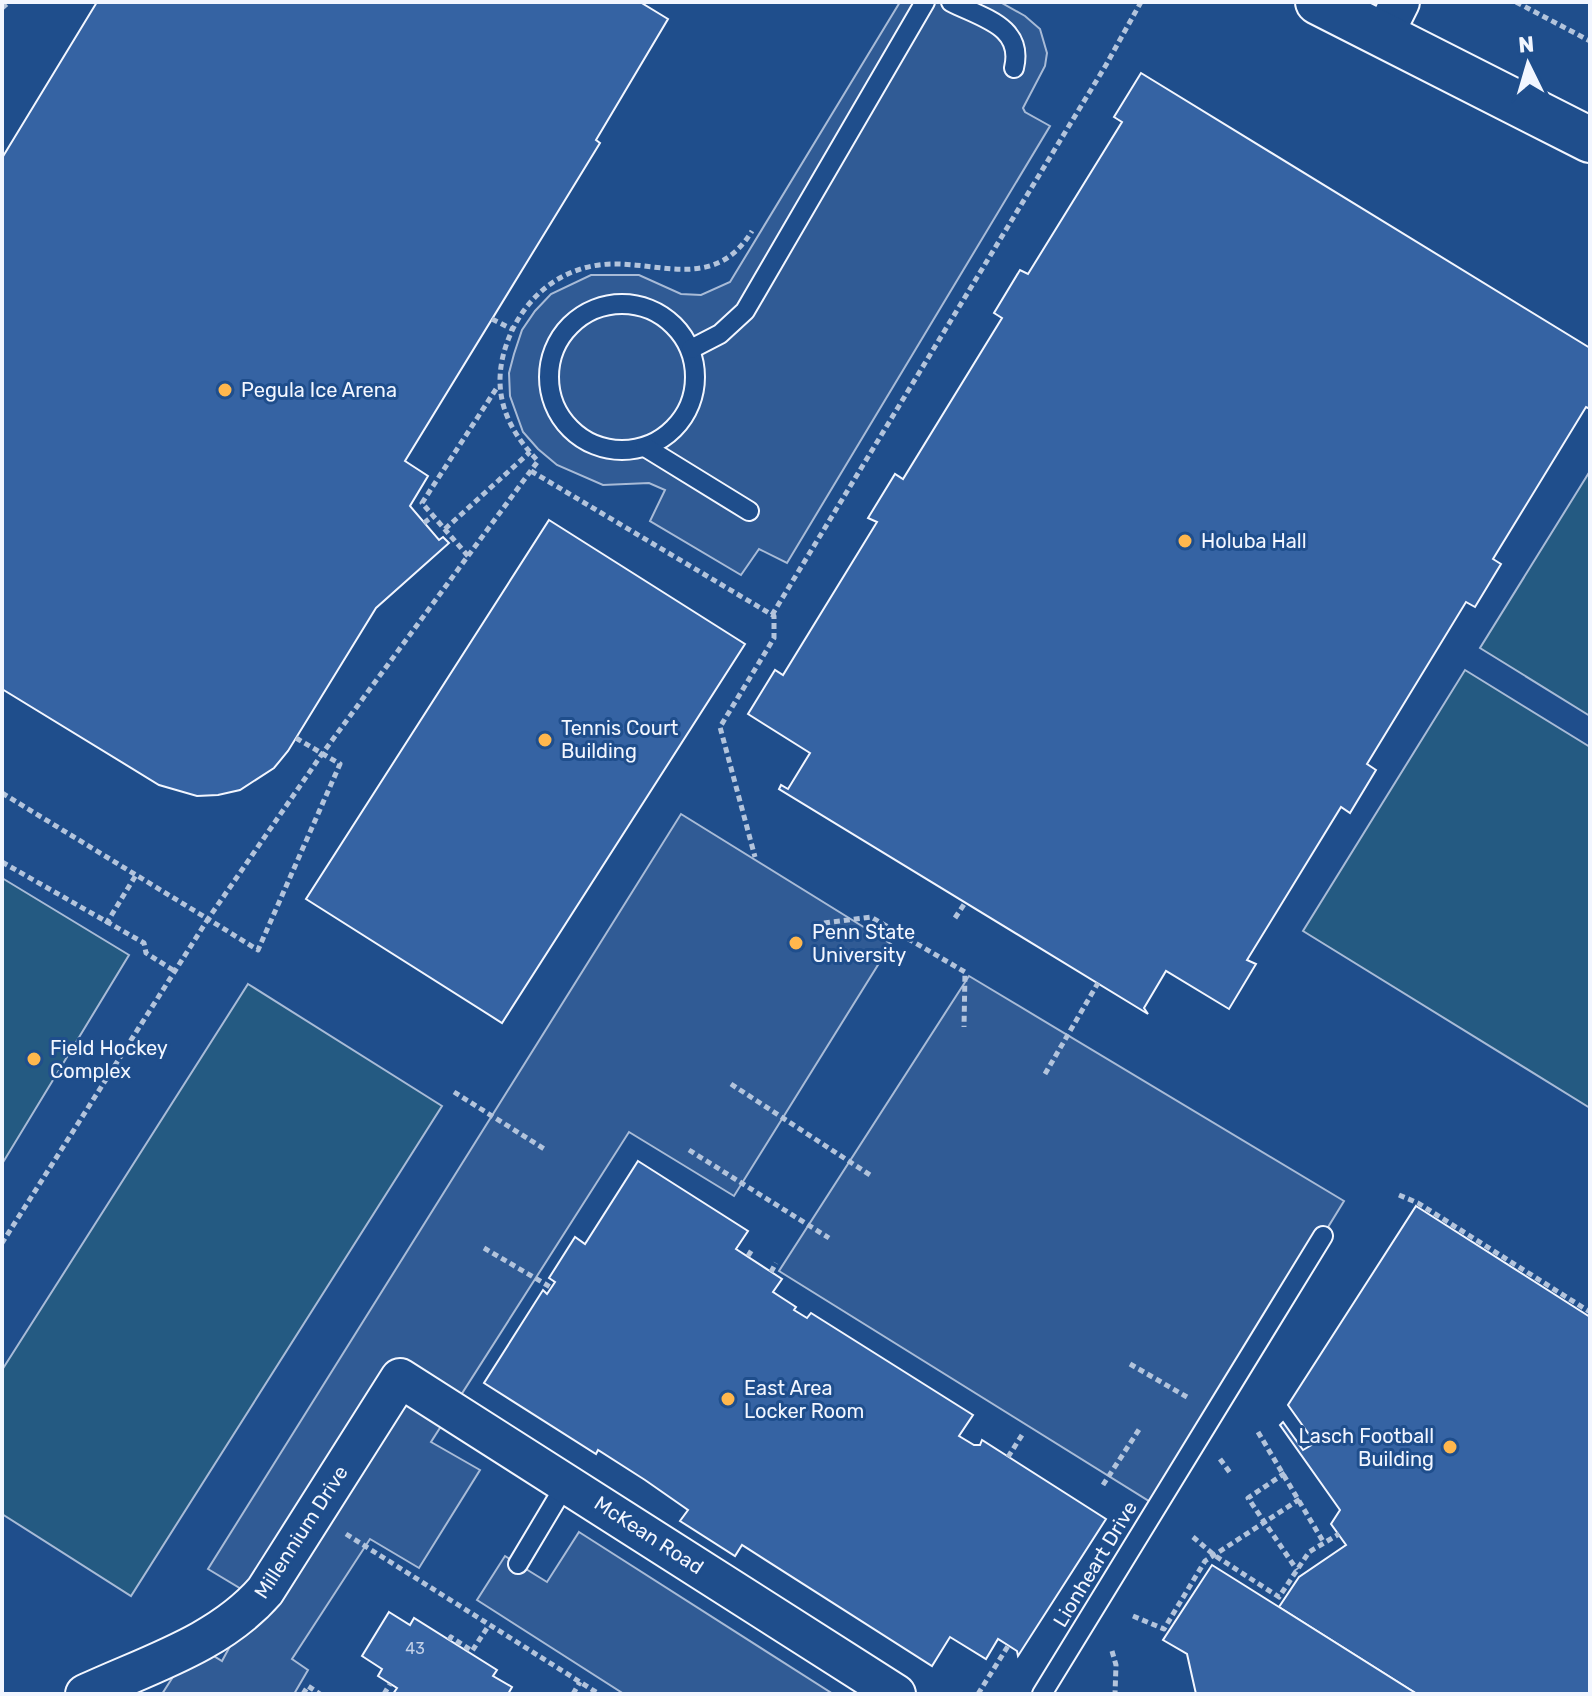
<svg xmlns="http://www.w3.org/2000/svg" width="1592" height="1696" font-family="Rubik,sans-serif">
  <style>
    .green { fill: #245a82; stroke: #a8bbd7; stroke-width: 2 }
    .parking { fill: #305b95; stroke: #a8bbd7; stroke-width: 2 }
    .building { fill: #3563a3; stroke: #f2f6ff; stroke-width: 2 }
    .lines { fill: none; stroke-linecap: round; stroke-linejoin: round }
    .service-casing { stroke: #f2f6ff; stroke-width: 22 }
    .minor-casing { stroke: #f2f6ff; stroke-width: 42 }
    .secondary-casing { stroke: #f2f6ff; stroke-width: 48 }
    .path { stroke: #b3c4dc; stroke-width: 5; stroke-dasharray: 6 4; stroke-linecap: butt }
    .service { stroke: #1f4e8c; stroke-width: 18 }
    .minor { stroke: #1f4e8c; stroke-width: 38 }
    .secondary { stroke: #1f4e8c; stroke-width: 44 }
    .poi-dot { fill: #ffb74d; stroke: #1f4e8c; stroke-width: 3 }
    .labels { text-anchor: middle; dominant-baseline: central; stroke-width: 6; stroke-linejoin: round; paint-order: stroke }
    .number-label { font-size: 16px; fill: #c3d1e8 }
    .poi-label { font-size: 20px; fill: #f2f6ff; stroke: #1f4e8c; text-anchor: start }
    .street-label { font-size: 20px; fill: #f2f6ff; stroke: #1f4e8c }
  </style>
  <rect width="100%" height="100%" fill="#1f4e8c"/>
  <g class="green">
    <polygon points="1590,471 1590,716 1480,648"/>
    <polygon points="1465,670 1590,747 1590,1108 1303,931"/>
    <polygon points="2,878 129,955 2,1164"/>
    <polygon points="248,984 442,1106 131,1596 2,1514 2,1370"/>
  </g>
  <g class="parking">
    <polygon points="900,2 1000,2 1025,16 1040,29 1047,53 1045,66 1023,108 1025,112 1050,126 787,563 759,549 741,575 650,521 665,490 649,483 603,485 557,465 538,449 523,432 510,396 509,373 514,354 522,330 535,311 551,294 591,275 639,275 681,294 701,295 730,282"/>
    <polygon points="681,814 891,944 734,1196 629,1132 431,1442 480,1470 419,1568 370,1539 292,1659 308,1670 294,1694 162,1694 194,1644 222,1661 256,1598 208,1569"/>
    <polygon points="969,976 1344,1201 1157,1506 779,1271"/>
    <polygon points="579,1532 833,1694 624,1694 477,1600 505,1556 547,1582"/>
  </g>
  <g class="building">
    <polygon points="97,2 640,2 668,19 596,140 600,143 405,461 428,476 410,506 439,540 443,537 449,543 376,608 288,751 274,768 240,790 218,795 197,796 159,785 2,689 2,158"/>
    <polygon points="1141,73 1590,348 1590,409 1586,407 1493,559 1501,564 1475,607 1466,602 1367,764 1376,770 1350,813 1341,807 1247,960 1256,964 1229,1009 1166,971 1144,1008 1148,1014 779,789 781,785 788,789 810,753 748,714 775,670 783,675 877,522 868,518 895,474 903,479 1002,318 994,313 1020,270 1028,274 1122,122 1114,117"/>
    <polygon points="549,520 745,644 502,1023 306,899"/>
    <polygon points="638,1161 748,1231 736,1249 782,1279 773,1292 796,1307 794,1310 807,1318 811,1313 973,1415 959,1436 974,1445 980,1445 982,1440 1106,1519 1018,1656 1017,1651 998,1639 986,1659 950,1637 932,1666 742,1545 735,1556 680,1521 688,1510 645,1480 598,1450 596,1454 484,1383 543,1290 547,1294 555,1282 549,1278 575,1237 585,1244"/>
    <polygon points="1416,1206 1590,1317 1590,1694 1417,1694 1279,1607 1299,1577 1346,1545 1331,1524 1340,1510 1280,1425 1283,1422 1303,1450 1315,1443 1288,1405"/>
    <polygon points="1212,1565 1279,1607 1417,1694 1196,1694 1187,1654 1163,1640"/>
    <polygon points="389,1612 410,1625 414,1618 497,1670 493,1676 512,1687 508,1694 393,1694 397,1688 378,1676 382,1669 362,1656"/>
  </g>
  <g class="lines">
    <g class="service-casing">
      <g id="service">
        <path d="M951 2C982 18 1024 26 1014 68"/>
        <circle cx="622" cy="377" r="73"/>
        <polyline points="691,349 720,334 745,311 925,2"/>
        <polyline points="645,447 749,511"/>
        <polyline points="518,1564 567,1482"/>
        <polyline points="1042,1694 1323,1236"/>
      </g>
    </g>
    <g class="minor-casing">
      <g id="minor">
        <polyline points="1384,34 1400,2"/>
        <path d="M85 1694C147 1665 219 1644 265 1591L400 1378 896 1694"/>
      </g>
    </g>
    <g class="secondary-casing">
      <polyline id="secondary" points="1318,2 1590,140"/>
    </g>
    <g class="path">
      <polyline points="1516,2 1590,41"/>
      <polyline points="2,8 9,2"/>
      <polyline points="492,319 512,329"/>
      <polyline points="531,471 774,616 774,638 720,727 755,857"/>
      <polyline points="424,523 433,516"/>
      <polyline points="445,529 530,452"/>
      <polyline points="468,556 422,503 498,386"/>
      <polyline points="772,615 1106,65 1141,2"/>
      <path d="M296 738 340 764 258 950 208 919 322 754 538 461C509 431 493 398 503 356 516 304 557 265 612 264 663 263 716 290 752 231"/>
      <polyline points="2,793 208,919 2,1243"/>
      <polyline points="2,862 144,943 146,953 173,970"/>
      <polyline points="955,918 965,903"/>
      <polyline points="824,923 871,917 965,972 964,1027"/>
      <polyline points="106,924 136,875"/>
      <polyline points="1045,1074 1098,983"/>
      <polyline points="731,1084 870,1175"/>
      <polyline points="454,1092 546,1150"/>
      <polyline points="689,1150 829,1238"/>
      <polyline points="1399,1195 1418,1203 1590,1312"/>
      <polyline points="484,1248 552,1288"/>
      <polyline points="748,1256 753,1248"/>
      <polyline points="771,1272 776,1263"/>
      <polyline points="1130,1364 1187,1397"/>
      <polyline points="1258,1432 1324,1543"/>
      <polyline points="1008,1457 1022,1435"/>
      <polyline points="1220,1459 1231,1474"/>
      <polyline points="1285,1473 1248,1498 1297,1570"/>
      <polyline points="1103,1485 1140,1428"/>
      <polyline points="346,1534 599,1694"/>
      <polyline points="1193,1537 1214,1555 1279,1597 1309,1552 1339,1534"/>
      <polyline points="1133,1616 1164,1629 1205,1561 1300,1499"/>
      <polyline points="449,1640 451,1637 472,1651 489,1625"/>
      <polyline points="1112,1651 1116,1665 1115,1694"/>
      <polyline points="303,1694 308,1686 320,1694"/>
      <polyline points="384,1694 390,1684"/>
      <polyline points="573,1694 580,1682"/>
      <polyline points="978,1694 1008,1646"/>
    </g>
    <use href="#service" class="service"/>
    <use href="#minor" class="minor"/>
    <use href="#secondary" class="secondary"/>
  </g>
  <g class="poi-dot">
    <circle cx="225" cy="390" r="8"/>
    <circle cx="1185" cy="541" r="8"/>
    <circle cx="545" cy="740" r="8"/>
    <circle cx="796" cy="943" r="8"/>
    <circle cx="34" cy="1059" r="8"/>
    <circle cx="728" cy="1399" r="8"/>
    <circle cx="1450" cy="1447" r="8"/>
  </g>
  <g class="labels">
    <g class="number-label">
      <text x="415" y="1648">43</text>
    </g>
    <g class="poi-label">
      <text x="241" y="390">Pegula Ice Arena</text>
      <text x="1201" y="541">Holuba Hall</text>
      <text x="561" y="728">Tennis Court<tspan x="561" dy="23">Building</tspan></text>
      <text x="812" y="932">Penn State<tspan x="812" dy="23">University</tspan></text>
      <text x="50" y="1048">Field Hockey<tspan x="50" dy="23">Complex</tspan></text>
      <text x="744" y="1388">East Area<tspan x="744" dy="23">Locker Room</tspan></text>
      <text x="1434" y="1436" text-anchor="end">Lasch Football<tspan x="1434" dy="23">Building</tspan></text>
    </g>
    <g class="street-label">
      <text transform="translate(301 1532) rotate(-57)">Millennium Drive</text>
      <text transform="translate(649 1535) rotate(33)">McKean Road</text>
      <text transform="translate(1095 1564) rotate(-59)">Lionheart Drive</text>
    </g>
  </g>
  <rect width="1592" height="1696" fill="none" stroke="#f2f6ff" stroke-width="8"/>
  <g transform="translate(1528 64) rotate(355)" stroke="#1f4e8c" stroke-width="6" paint-order="stroke">
  <path d="M0-6L14 30L0 20L-14 30Z" fill="#f2f6ff"/>
  <text y="-12" font-size="22" font-weight="bold" text-anchor="middle" fill="#f2f6ff">N</text>
  </g>
</svg>
